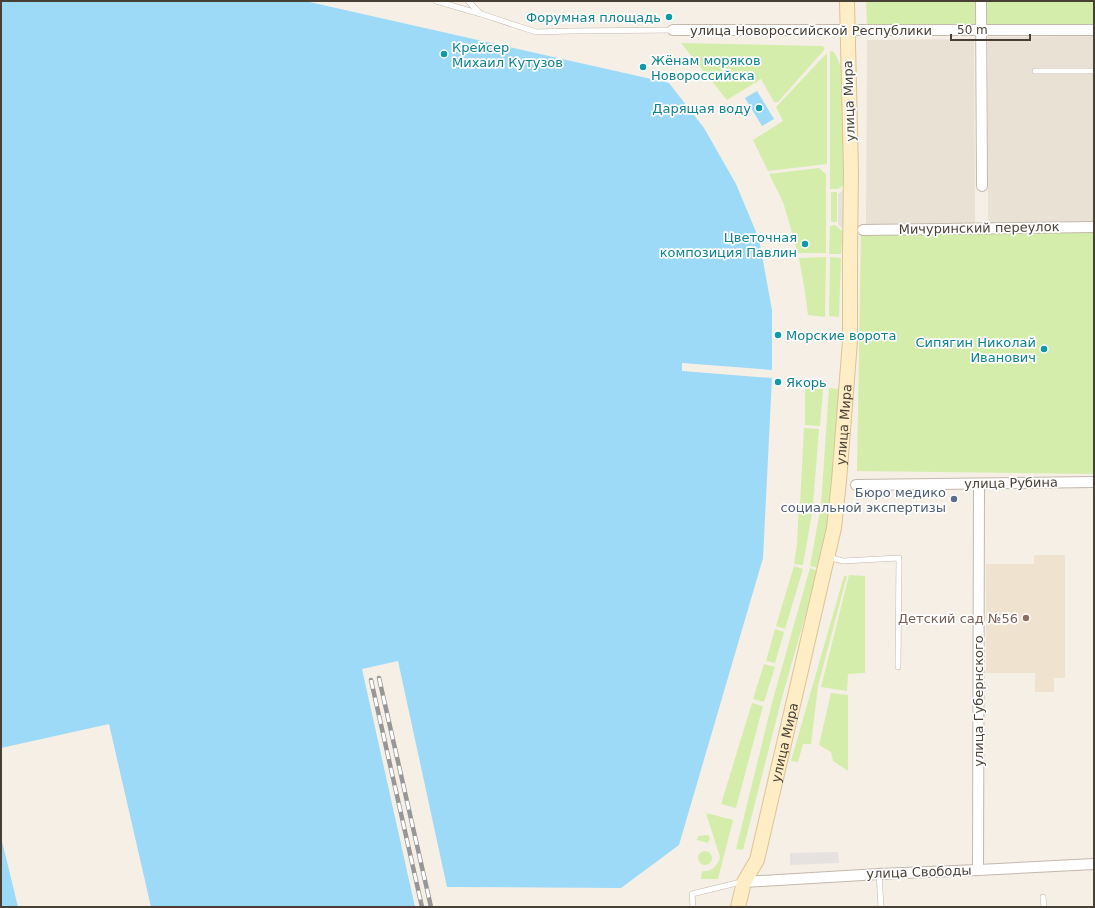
<svg xmlns="http://www.w3.org/2000/svg" width="1095" height="908" font-family="'DejaVu Sans',sans-serif">
  <style>
    .residential { fill: #e9e1d4 }
    .education { fill: #efe3cf }
    .green { fill: #d5edab }
    .parking { fill: #e5e2df }
    .water { fill: #9ddaf7 }
    .pier { fill: #f5efe6 }
    .lines { fill: none; stroke-linecap: round; stroke-linejoin: round }
    .lane-casing { stroke: #c4b9ab; stroke-width: 6 }
    .street-casing { stroke: #c4b9ab; stroke-width: 12 }
    .secondary-casing { stroke: #dcc394; stroke-width: 16 }
    .lane { stroke: #fff; stroke-width: 5 }
    .street { stroke: #fff; stroke-width: 10 }
    .secondary { stroke: #ffedc6; stroke-width: 14 }
    .rail-casing { stroke: #979797; stroke-width: 4.5 }
    .rail { stroke: #fff; stroke-width: 3; stroke-dasharray: 9; stroke-linecap: butt }
    .culture-dot { fill: #0f9aa8; stroke: #fff; stroke-width: 1.5 }
    .service-dot { fill: #5c6f8a; stroke: #fff; stroke-width: 1.5 }
    .education-dot { fill: #8d6e63; stroke: #fff; stroke-width: 1.5 }
    .labels { text-anchor: middle; dominant-baseline: central; stroke-width: 3.5; stroke-linejoin: round; paint-order: stroke }
    .culture-label { font-size: 13px; fill: #0d838f; stroke: #fff; text-anchor: end }
    .street-label { font-size: 13px; fill: #483f35; stroke: #fff }
    .service-label { font-size: 13px; fill: #4e5e75; stroke: #fff; text-anchor: end }
    .education-label { font-size: 13px; fill: #785e54; stroke: #fff; text-anchor: end }
  </style>
  <rect width="100%" height="100%" fill="#f5efe6"/>
  <g class="residential">
    <polygon points="1094,36 1094,223 988,224 988,37"/>
    <polygon points="974,39 975,226 866,226 867,40"/>
  </g>
  <polygon class="education" points="1034,555 1065,555 1065,678 1054,678 1054,692 1035,692 1035,673 986,673 986,564 1034,564"/>
  <g class="green">
    <polygon points="866,1 976,1 975,27 867,26"/>
    <rect x="987" y="1" width="107" height="27"/>
    <polygon points="681,43 822,46 824,47 824,50 778,102 774,102 761,79 727,100"/>
    <path d="M830 51 834 52C838 59 841 66 842 74L845 184 838 189H830Z"/>
    <polygon points="827,53 827,164 768,171 753,140 783,121 776,107"/>
    <polygon points="819,168 826,174 826,253 798,253 783,202 769,174"/>
    <rect x="831" y="192" width="6" height="30"/>
    <polygon points="835,225 843,232 841,254 829,254 830,226"/>
    <polygon points="1094,231 1094,474 857,471 861,233"/>
    <polygon points="826,257 825,317 808,315 804,286 799,258"/>
    <polygon points="830,257 841,258 839,317 829,316"/>
    <polygon points="829,388 839,389 832,506 818,568 810,566 821,505"/>
    <polygon points="805,389 823,389 820,426 805,425"/>
    <polygon points="804,428 819,429 813,505 800,504"/>
    <polygon points="799,506 813,507 803,565 794,564 797,544"/>
    <polygon points="794,566 803,569 785,629 776,626"/>
    <polygon points="810,568 818,571 781,701 743,850 736,849 773,699"/>
    <polygon points="849,575 865,576 865,673 848,674 847,691 821,687"/>
    <polygon points="844,576 847,576 818,686 811,744 803,744 798,762 791,761"/>
    <polygon points="775,629 784,632 775,663 766,661"/>
    <polygon points="764,664 775,667 764,702 753,699"/>
    <polygon points="831,693 848,695 848,771 833,761 831,752 819,745"/>
    <polygon points="752,703 763,706 736,808 721,804"/>
    <path d="M706 813 733 820 718 879H701L702 871C711 873 718 865 720 857Z"/>
    <polygon points="708,835 710,838 708,843 697,840 698,836"/>
    <circle cx="705" cy="858" r="7"/>
  </g>
  <g class="parking">
    <polygon points="849,186 848,232 838,225 838,194"/>
    <polygon points="838,852 839,863 790,865 790,853"/>
  </g>
  <g class="water">
    <polygon points="1,1 305,1 669,83 704,128 736,184 759,239 772,310 772,378 763,558 679,845 621,888 447,887 398,661 362,669 415,907 151,907 109,724 1,748"/>
    <polygon points="757,91 774,119 762,126 745,98"/>
    <polygon points="1,837 18,907 1,907"/>
  </g>
  <polygon class="pier" points="682,363 773,370 772,378 682,371"/>
  <g class="lines">
    <g class="lane-casing">
      <g id="lane">
        <polyline points="436,1 481,14 536,32 571,31 673,30"/>
        <polyline points="468,1 480,13"/>
        <polyline points="1035,71 1094,71"/>
        <polyline points="828,557 843,561 899,558 898,667"/>
        <polyline points="879,874 881,907"/>
        <polyline points="1043,897 1044,907"/>
        <polyline points="693,907 692,894 741,882"/>
      </g>
    </g>
    <g class="street-casing">
      <g id="street">
        <polyline points="981,1 982,186"/>
        <polyline points="673,30 1094,30"/>
        <polyline points="863,230 1094,227"/>
        <polyline points="856,485 1094,482"/>
        <polyline points="978,870 979,484"/>
        <polyline points="744,882 879,874 978,870 1094,864"/>
      </g>
    </g>
    <g class="secondary-casing">
      <g id="secondary">
        <path id="s1" d="M738 907 744 882 757 860 834 528 839 481 850 341V255L851 172 847 1"/>
      </g>
    </g>
    <use href="#lane" class="lane"/>
    <use href="#street" class="street"/>
    <use href="#secondary" class="secondary"/>
    <g class="rail-casing">
      <g id="rail">
        <polyline points="379,678 431,907"/>
        <polyline points="371,680 422,907"/>
      </g>
    </g>
    <use href="#rail" class="rail"/>
  </g>
  <g class="culture-dot">
    <circle cx="669" cy="17" r="4"/>
    <circle cx="444" cy="54" r="4"/>
    <circle cx="643" cy="67" r="4"/>
    <circle cx="759" cy="108" r="4"/>
    <circle cx="805" cy="244" r="4"/>
    <circle cx="778" cy="335" r="4"/>
    <circle cx="1044" cy="349" r="4"/>
    <circle cx="778" cy="382" r="4"/>
  </g>
  <circle class="service-dot" cx="954" cy="499" r="4"/>
  <circle class="education-dot" cx="1026" cy="618" r="4"/>
  <g class="labels">
    <g class="culture-label">
      <text x="661" y="17">Форумная площадь</text>
      <text x="452" y="47" text-anchor="start">Крейсер<tspan x="452" dy="15">Михаил Кутузов</tspan></text>
      <text x="651" y="60" text-anchor="start">Жёнам моряков<tspan x="651" dy="15">Новороссийска</tspan></text>
      <text x="751" y="108">Дарящая воду</text>
      <text x="797" y="237">Цветочная<tspan x="797" dy="15">композиция Павлин</tspan></text>
      <text x="786" y="335" text-anchor="start">Морские ворота</text>
      <text x="1036" y="342">Сипягин Николай<tspan x="1036" dy="15">Иванович</tspan></text>
      <text x="786" y="382" text-anchor="start">Якорь</text>
    </g>
    <g class="street-label">
      <text x="811" y="30">улица Новороссийской Республики</text>
      <text transform="translate(849 101) rotate(-92)">улица Мира</text>
      <text transform="translate(979 228) rotate(-1)">Мичуринский переулок</text>
      <text stroke="none"><textPath href="#s1" startOffset="496">улица Мира</textPath></text>
      <text transform="translate(1011 483) rotate(-1)">улица Рубина</text>
      <text transform="translate(978 701) rotate(-90)">улица Губернского</text>
      <text stroke="none"><textPath href="#s1" startOffset="172">улица Мира</textPath></text>
      <text transform="translate(919 872) rotate(-2)">улица Свободы</text>
    </g>
    <g class="service-label">
      <text x="946" y="492">Бюро медико<tspan x="946" dy="15">социальной экспертизы</tspan></text>
    </g>
    <g class="education-label">
      <text x="1018" y="618">Детский сад №56</text>
    </g>
  </g>
  <rect width="1095" height="908" fill="none" stroke="#483f35" stroke-width="4"/>
  <path d="M951 34v6h79v-6" fill="none" stroke="#483f35" stroke-width="2"/>
  <text x="957" y="34" font-size="12" fill="#483f35" stroke="#ffffff" stroke-width="3" paint-order="stroke">50 m</text>
</svg>
